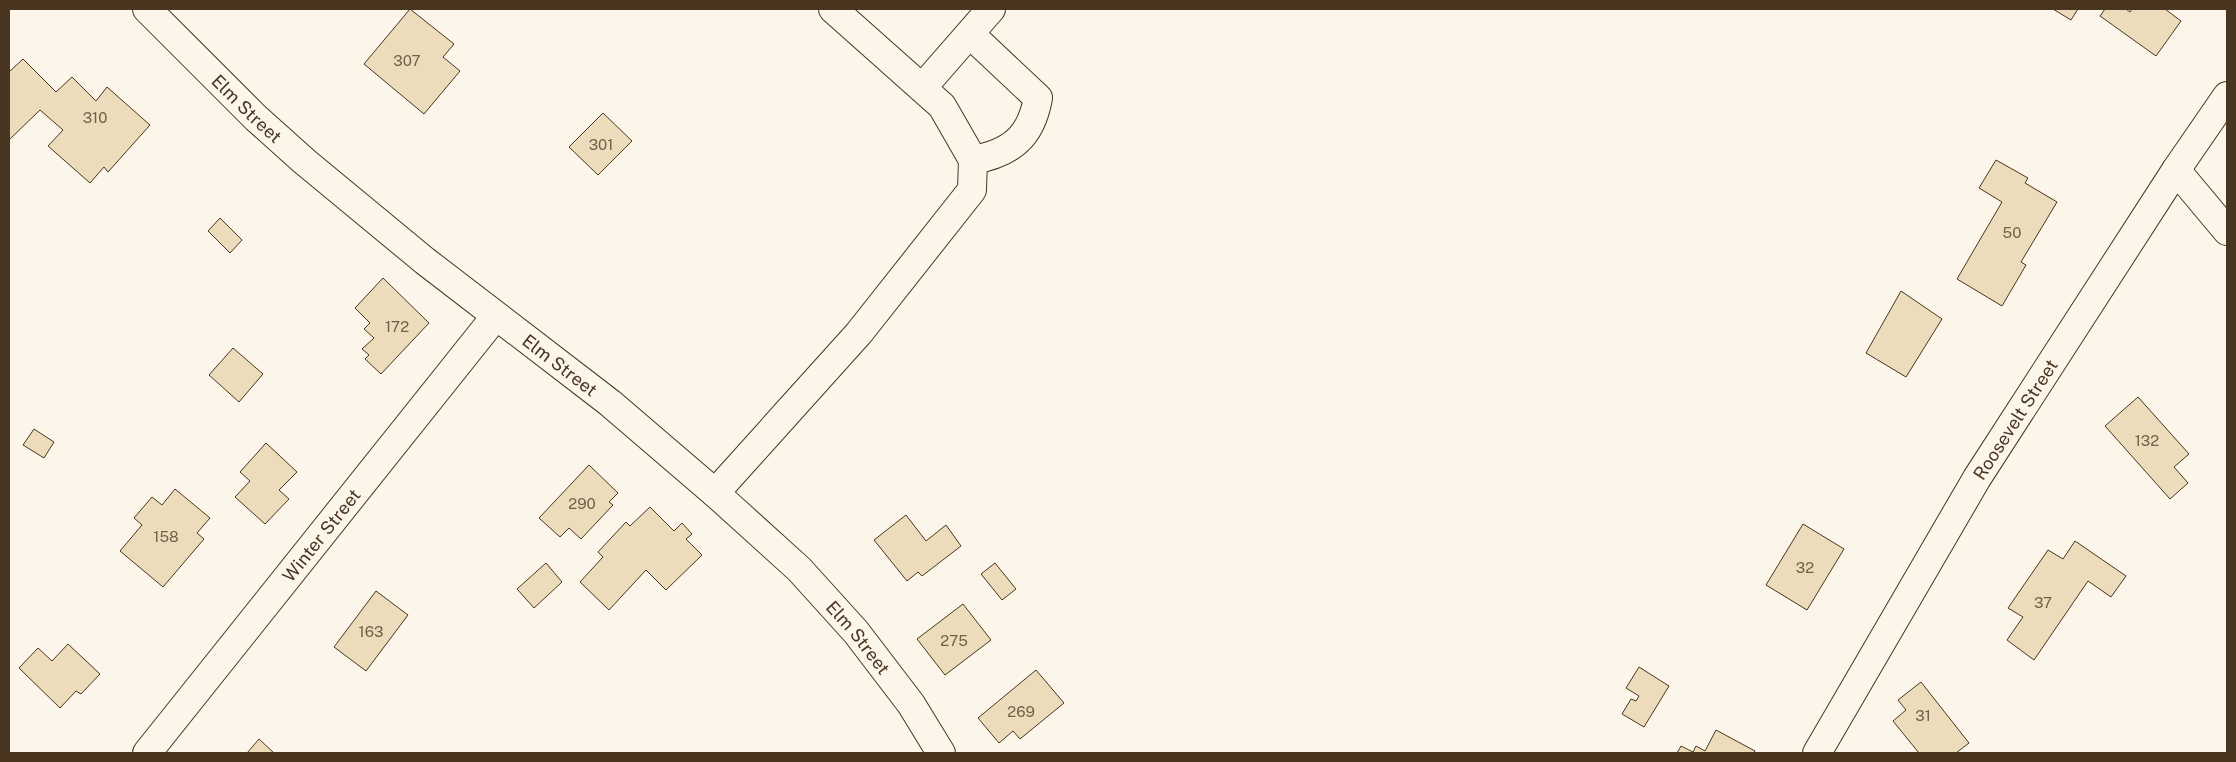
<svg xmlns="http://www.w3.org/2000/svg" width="2236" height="762" font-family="'Public Sans',sans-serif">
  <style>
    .building { fill: #ecdcbc; stroke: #4a3520 }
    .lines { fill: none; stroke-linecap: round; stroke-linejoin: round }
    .minor-casing { stroke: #4a3520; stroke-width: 30 }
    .minor { stroke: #fbf6e9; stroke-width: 28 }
    .labels { text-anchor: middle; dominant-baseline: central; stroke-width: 4; stroke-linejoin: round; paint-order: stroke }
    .number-label { font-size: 15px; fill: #725f47 }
    .street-label { font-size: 18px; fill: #4a3520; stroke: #fbf6e9 }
  </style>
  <rect width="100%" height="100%" fill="#fbf6e9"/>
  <g class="building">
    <polygon points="410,9 454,44 443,57 460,71 424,114 364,64"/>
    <polygon points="2053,9 2078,9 2071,20"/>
    <polygon points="2105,9 2126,9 2130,12 2132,9 2165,9 2181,21 2156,56 2100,16"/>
    <polygon points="23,59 56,92 72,77 96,101 107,87 150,125 108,172 104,167 90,183 48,146 63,130 40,110 9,140 9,72"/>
    <polygon points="603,113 632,141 598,175 569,147"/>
    <polygon points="1996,160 2028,178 2025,183 2057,202 2021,262 2026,265 2002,306 1957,279 2002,202 1979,188"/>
    <polygon points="220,218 242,240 230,253 208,231"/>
    <polygon points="383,278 429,323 381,374 365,359 369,355 362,349 374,338 364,329 370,323 355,308"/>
    <polygon points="1901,291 1942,319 1906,377 1866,353"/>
    <polygon points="233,348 263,374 239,402 209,375"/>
    <polygon points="2138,397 2189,454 2174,467 2188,483 2170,499 2105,426"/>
    <polygon points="34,429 54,442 44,458 23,445"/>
    <polygon points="266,443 297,472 279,490 289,499 265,524 235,497 250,481 240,472"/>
    <polygon points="589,465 618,493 609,502 613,505 581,539 569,528 560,537 539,518"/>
    <polygon points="175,489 210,518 197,533 204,539 163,587 120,551 142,525 134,518 152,497 162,505"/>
    <polygon points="650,507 674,531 682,523 692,534 686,539 702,555 666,590 646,570 609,610 580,582 603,557 598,552 626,522 630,526"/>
    <polygon points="906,515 926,541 946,525 961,546 922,576 918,572 907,581 874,540"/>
    <polygon points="1803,524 1844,549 1807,610 1766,585"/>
    <polygon points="2075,541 2126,576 2111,597 2088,581 2034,660 2007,640 2023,617 2008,608 2048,550 2063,559"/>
    <polygon points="546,563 562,582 534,608 517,589"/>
    <polygon points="995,563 1016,589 1002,600 981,574"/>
    <polygon points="376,591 408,615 366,671 334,647"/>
    <polygon points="963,604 991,640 945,675 917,639"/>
    <polygon points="68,644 100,674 81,694 76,691 60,708 19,668 38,648 52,661"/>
    <polygon points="1639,667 1669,686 1644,727 1622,714 1631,699 1636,701 1639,696 1626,688"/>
    <polygon points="1036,670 1064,703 1020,739 1013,731 999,743 978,718"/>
    <polygon points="1921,682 1969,743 1956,753 1919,753 1893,721 1906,710 1898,700"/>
    <polygon points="1716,730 1755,751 1754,753 1677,753 1681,746 1693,752 1696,746 1705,751"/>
    <polygon points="259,739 274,753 247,753"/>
  </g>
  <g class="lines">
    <g class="minor-casing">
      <g id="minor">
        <path id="s1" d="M147 9 256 118 304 161 425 261 610 403 715 493 799 569 856 632 911 704 941 753"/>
        <path d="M970 34 1038 98C1031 137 1011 153 973 160"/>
        <polyline points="922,88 991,9"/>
        <polyline points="2176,170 2227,231"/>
        <polyline points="715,493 859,333 972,190 973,160 942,106 833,9"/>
        <path id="s2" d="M147 753 495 317"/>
        <path id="s3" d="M1817 753 1977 478 2176 170 2227 96"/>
      </g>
    </g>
    <use href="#minor" class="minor"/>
  </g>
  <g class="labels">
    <g class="number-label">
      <text x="407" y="60">307</text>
      <text x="95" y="117">310</text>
      <text x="601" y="144">301</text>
      <text x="2012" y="232">50</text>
      <text x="397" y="326">172</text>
      <text x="2147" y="440">132</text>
      <text x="582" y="503">290</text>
      <text x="166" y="536">158</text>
      <text x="1805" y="567">32</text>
      <text x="2043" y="602">37</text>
      <text x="371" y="631">163</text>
      <text x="954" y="640">275</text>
      <text x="1021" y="711">269</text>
      <text x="1923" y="715">31</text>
    </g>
    <g class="street-label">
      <text stroke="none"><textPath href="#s1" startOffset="141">Elm Street</textPath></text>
      <text stroke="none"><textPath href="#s1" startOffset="546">Elm Street</textPath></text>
      <text stroke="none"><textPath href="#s3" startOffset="388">Roosevelt Street</textPath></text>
      <text stroke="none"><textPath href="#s2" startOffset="279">Winter Street</textPath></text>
      <text stroke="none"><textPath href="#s1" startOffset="951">Elm Street</textPath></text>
    </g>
  </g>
  <rect width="2236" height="762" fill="none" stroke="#4a3520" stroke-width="20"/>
</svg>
